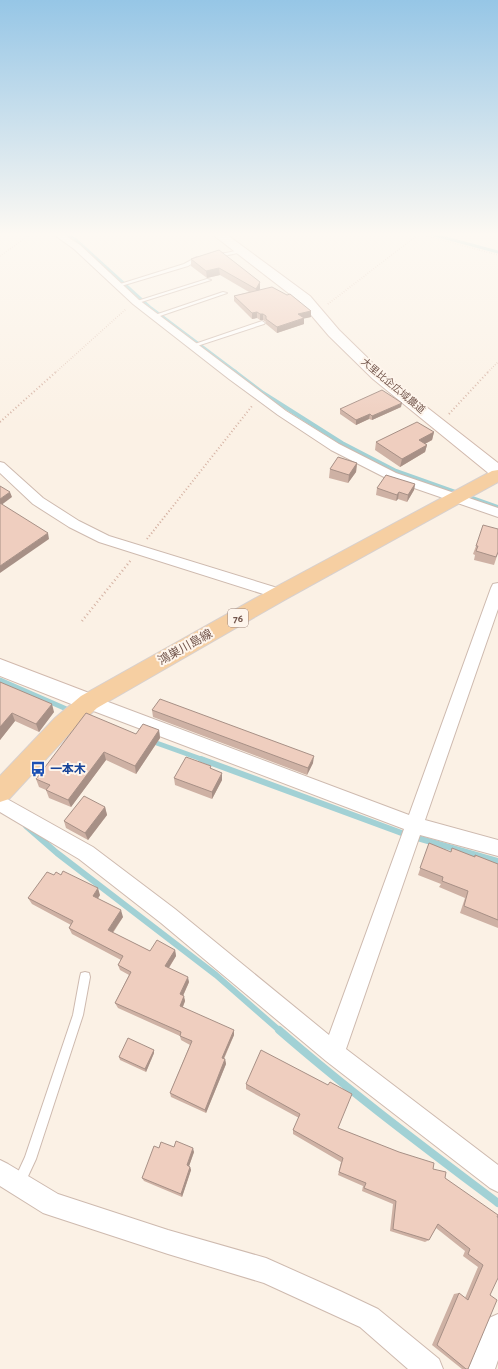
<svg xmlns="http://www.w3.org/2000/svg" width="498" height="1369" font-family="'Alegreya Sans','Noto Sans JP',sans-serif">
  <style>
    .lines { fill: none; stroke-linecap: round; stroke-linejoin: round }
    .stream-far4 { stroke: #a2d1d5; stroke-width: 3 }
    .stream-far3 { stroke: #a2d1d5; stroke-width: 4 }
    .stream-far2 { stroke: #a2d1d5; stroke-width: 5 }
    .stream-far1 { stroke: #a2d1d5; stroke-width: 6 }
    .stream { stroke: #a2d1d5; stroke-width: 8 }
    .lane-casing { stroke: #cebaaf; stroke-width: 2 }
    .street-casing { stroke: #cebaaf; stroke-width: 2 }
    .secondary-casing { stroke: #d1b9ad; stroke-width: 2 }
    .primary-casing { stroke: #d8d0cd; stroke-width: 2 }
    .path-far2 { stroke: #d4b1a2; stroke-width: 1.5; stroke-dasharray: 0.5 2; stroke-linecap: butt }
    .path-far1 { stroke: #d4b1a2; stroke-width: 2; stroke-dasharray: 1 2.5; stroke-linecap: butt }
    .path { stroke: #d4b1a2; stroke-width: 2.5; stroke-dasharray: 1 3; stroke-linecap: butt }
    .lane { fill: #fff; fill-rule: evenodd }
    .street { fill: #fff; fill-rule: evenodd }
    .secondary { fill: #fff; fill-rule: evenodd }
    .primary { fill: #f6cfa2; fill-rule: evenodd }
    .wall { fill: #ceb1a4 }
    .shaded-wall { fill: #a79086 }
    .building { fill: #efcebf; stroke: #a79086 }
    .labels { text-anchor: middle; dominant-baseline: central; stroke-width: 4; stroke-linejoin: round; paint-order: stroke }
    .far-street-label { font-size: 10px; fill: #73564c; stroke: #fef5ec }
    .shield { fill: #fef5ec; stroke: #9d867c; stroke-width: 1 }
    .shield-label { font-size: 11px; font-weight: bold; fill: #73564c }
    .street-label { font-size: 12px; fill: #73564c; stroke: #fef5ec }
    .transit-label { font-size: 12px; font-weight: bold; fill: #164399; stroke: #fef5ec; text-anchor: start }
  </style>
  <rect width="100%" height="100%" fill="#fbf1e5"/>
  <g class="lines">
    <g class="stream-far4">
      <polyline points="67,234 75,239 151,308 236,372"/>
      <polyline points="431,234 498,252"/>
    </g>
    <polyline class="stream-far3" points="234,371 263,393 342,443 396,471 498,507"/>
    <g class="stream-far2">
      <polyline points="0,680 71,711"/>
      <polyline points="151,741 204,760"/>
    </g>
    <g class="stream-far1">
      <polyline points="201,759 407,835 498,861"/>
      <polyline points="26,826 57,853 216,975 280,1031"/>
    </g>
    <path class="stream" d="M279 1030C349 1091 424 1147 498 1203"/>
    <g class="lane-casing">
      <g id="lane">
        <path d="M240 250 242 251V252C233 254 220 258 212 254L214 253H226Z"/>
        <polygon points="197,257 201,258 188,266 121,286 117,285 184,264"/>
        <polygon points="207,279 211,280 138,303 134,302"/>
        <polygon points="223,292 227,293 157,317 152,316"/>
        <polygon points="262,321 265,323 264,324 194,347 189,346"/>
        <polygon points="85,972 89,973 90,977 83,1015 36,1159 23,1187 19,1189 15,1187 13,1183 25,1157 73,1015 80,977 81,973"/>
      </g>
    </g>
    <g class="street-casing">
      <g id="street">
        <polygon points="53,234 63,234 80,245 139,300 286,411 339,444 396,473 498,508 498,517 388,479 331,450 278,415 229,379 133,304 74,249"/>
        <polygon points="0,462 4,463 43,498 79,521 109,536 284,590 286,594 284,598 279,599 99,542 69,527 33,504 0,473"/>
        <polygon points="498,583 498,609 425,820 498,840 498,856 420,835 346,1049 498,1165 498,1192 490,1188 326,1061 161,923 79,859 0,812 0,795 93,847 175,909 329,1035 404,829 83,707 81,702 83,697 89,696 95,697 409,815 491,588 493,584"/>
        <polygon points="0,1160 8,1164 58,1194 168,1230 266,1258 340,1291 378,1309 439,1359 443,1369 408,1369 360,1327 264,1283 168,1254 52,1216 43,1213 0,1186"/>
        <polygon points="498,1314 498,1360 495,1369 467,1369 489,1318"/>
      </g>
    </g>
    <g class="secondary-casing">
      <g id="secondary">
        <polygon points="212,234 226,234 310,296 339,330 383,373 498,463 498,477 492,476 373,379 329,336 300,302"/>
        <polygon points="0,659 97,696 100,702 97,708 89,711 0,676"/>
      </g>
    </g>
    <g class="primary-casing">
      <polygon id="primary" points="498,470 498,482 286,599 97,708 71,732 9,799 0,802 0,776 55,718 81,696 272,589 492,471"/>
    </g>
    <g class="path-far2">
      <polyline points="419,234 498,255"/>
      <polyline points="0,256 31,234"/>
      <polyline points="328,304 419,234"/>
      <polyline points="56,372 126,309"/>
      <polyline points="488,372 498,362"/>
    </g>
    <g class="path-far1">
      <polyline points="449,414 489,371"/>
      <polyline points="0,422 57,371"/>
      <polyline points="147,539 252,406"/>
    </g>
    <polyline class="path" points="82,621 131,560"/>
    <use href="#lane" class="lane"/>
    <use href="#street" class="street"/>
    <use href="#secondary" class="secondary"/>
    <use href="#primary" class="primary"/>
  </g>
  <g class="wall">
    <polygon points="219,250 260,289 260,290 311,311 311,317 304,318 304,324 277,333 266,324 266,322 263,320 260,320 257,318 252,319 234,301 234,296 249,292 220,275 207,278 191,266 191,259"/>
    <polygon points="401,407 372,420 369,419 356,425 340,414 340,409"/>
    <polygon points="434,432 432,440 425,444 427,445 425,452 400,467 375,450 376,442"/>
    <polygon points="357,463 356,472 348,483 329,478 330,469"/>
    <polygon points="415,484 414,490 407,502 398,499 396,501 376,495 377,488"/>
    <polygon points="498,529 498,553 494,565 474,560 475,555 473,554 476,546"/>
    <polygon points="0,682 54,712 39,732 15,721 0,740"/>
    <polygon points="152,710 313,763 307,775 153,717"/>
    <polygon points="159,730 160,738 136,774 106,760 71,807 49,798 46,790 39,787 36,779 136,734"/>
    <polygon points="211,766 211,769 222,780 212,799 175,785 174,778"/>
    <polygon points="105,807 107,815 88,840 66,828 64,821"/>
    <polygon points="429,843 451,852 452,848 474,857 475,855 498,864 498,928 460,913 465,898 439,887 441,884 418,875"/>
    <polygon points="54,875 100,895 98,899 123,917 113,933 150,951 175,950 176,956 169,968 189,982 183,996 185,1001 183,1007 234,1035 224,1059 225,1059 226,1064 206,1113 171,1097 170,1093 190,1045 181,1040 180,1036 118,1008 115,1003 129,975 120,970 118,965 121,960 72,934 69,928 71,925 32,904 28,898"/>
    <polygon points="154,1050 154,1053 146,1072 120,1060 119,1057"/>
    <polygon points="246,1084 338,1128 433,1169 497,1217 490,1295 468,1369 462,1369 432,1345 454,1294 459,1293 465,1298 478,1267 463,1256 465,1251 436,1228 429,1240 425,1242 390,1231 393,1204 362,1191 363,1186 338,1175 341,1162 293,1134 293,1130 299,1118 246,1089"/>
    <polygon points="174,1147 194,1152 189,1166 190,1167 191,1170 182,1197 144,1181 142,1178 159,1148"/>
  </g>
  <g class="shaded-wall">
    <polygon points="219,268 220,275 207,278 206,271"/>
    <polygon points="260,282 260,289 255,296 256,289"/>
    <polygon points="311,311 311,317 298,320 298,314"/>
    <polygon points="257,312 257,318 252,319 252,313"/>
    <rect x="260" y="314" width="3" height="6"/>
    <polygon points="304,318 304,324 277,333 277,327"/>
    <polygon points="402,403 401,407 372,420 372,416"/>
    <polygon points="370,414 369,419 356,425 356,420"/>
    <polygon points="434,432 432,440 417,448 419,440"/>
    <polygon points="427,445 425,452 400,467 402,459"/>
    <polygon points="357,463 356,472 348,483 349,475"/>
    <polygon points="415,484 414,490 407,502 408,495"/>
    <polygon points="10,492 12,497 0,506 0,499"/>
    <polygon points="399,492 398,499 396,501 397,495"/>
    <polygon points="48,533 49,539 0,573 0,566"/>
    <polygon points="52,704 54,712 39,732 36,724"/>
    <polygon points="12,713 15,721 0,740 0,727"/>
    <polygon points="159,730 160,738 136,774 135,766"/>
    <polygon points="104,752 106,760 71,807 68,800"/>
    <polygon points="314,756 313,763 307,775 308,768"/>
    <polygon points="222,773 222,780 212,799 212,792"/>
    <polygon points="105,807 107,815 88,840 85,833"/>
    <polygon points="98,888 100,895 95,902 93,896"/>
    <polygon points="121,910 123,917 110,936 108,930"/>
    <polygon points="175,950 176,956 166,972 165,966"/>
    <polygon points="188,977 189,982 181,1000 180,994"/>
    <polygon points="184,996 185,1001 181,1011 180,1006"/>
    <polygon points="234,1030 234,1035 222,1062 222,1058"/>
    <polygon points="154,1050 154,1053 146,1072 145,1069"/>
    <polygon points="225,1059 226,1064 206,1113 205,1110"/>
    <polygon points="193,1148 194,1152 188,1169 187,1165"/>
    <polygon points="190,1167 191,1170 182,1197 181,1194"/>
  </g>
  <g class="building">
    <polygon points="219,250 260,282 256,289 219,268 206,271 191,259"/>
    <polygon points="272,287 287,295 290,294 311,311 298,314 304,318 277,327 266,319 266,316 263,314 260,314 257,312 252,313 234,296"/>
    <polygon points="382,390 402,403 372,416 370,414 356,420 340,409"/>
    <polygon points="417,422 434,432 419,440 427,445 402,459 376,442"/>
    <polygon points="338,457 357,463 349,475 330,469"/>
    <polygon points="386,475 415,484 408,495 399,492 397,495 377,488"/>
    <polygon points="0,486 10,492 0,499"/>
    <polygon points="0,503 48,533 0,566"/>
    <polygon points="483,525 498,529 498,552 496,557 476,551 478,546 476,546"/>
    <polygon points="0,682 52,704 36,724 12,713 0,727"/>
    <polygon points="160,699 314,756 308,768 152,710"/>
    <polygon points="86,713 136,734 143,724 159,730 135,766 104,752 68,800 46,790 50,785 36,779"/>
    <polygon points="186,757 211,766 210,768 222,773 212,792 174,778"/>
    <polygon points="84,796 105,807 85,833 64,821"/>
    <polygon points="429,843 451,852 452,848 475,857 475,855 498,864 498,920 464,906 468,891 442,881 443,877 420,868"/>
    <polygon points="63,871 98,888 93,896 121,910 108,930 150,951 157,940 175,950 165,966 188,977 180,994 184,996 180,1006 234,1030 222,1058 225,1059 205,1110 170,1093 192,1041 180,1036 181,1032 115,1003 131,972 118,965 123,956 69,928 73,921 28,898 47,872 54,875 56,872 61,875"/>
    <polygon points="128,1038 154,1050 145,1069 119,1057"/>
    <polygon points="261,1050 328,1085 330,1082 352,1094 338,1128 399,1152 434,1163 433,1169 446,1172 445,1178 498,1215 497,1217 498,1217 498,1278 490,1295 497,1300 468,1369 466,1369 437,1345 459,1293 468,1300 483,1265 468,1254 470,1249 438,1224 429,1240 393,1229 396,1201 364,1188 366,1183 339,1172 343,1158 293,1130 300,1114 246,1084"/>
    <polygon points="176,1141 193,1148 187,1165 190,1167 181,1194 142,1178 154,1146 159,1148 161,1142 174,1147"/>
  </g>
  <linearGradient id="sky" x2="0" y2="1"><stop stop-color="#96c6e6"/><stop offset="0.55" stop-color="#fdf9f3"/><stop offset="1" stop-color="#fdf9f3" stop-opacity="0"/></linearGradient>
  <rect width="498" height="426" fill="url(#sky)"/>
  <defs>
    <g id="bus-bare" transform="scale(1.2)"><path d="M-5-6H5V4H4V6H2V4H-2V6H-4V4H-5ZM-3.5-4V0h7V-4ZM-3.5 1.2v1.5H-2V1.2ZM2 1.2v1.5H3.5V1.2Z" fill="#1a4fb4" stroke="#fef5ec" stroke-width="2.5" paint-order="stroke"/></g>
  </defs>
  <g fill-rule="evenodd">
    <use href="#bus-bare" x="38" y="769"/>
  </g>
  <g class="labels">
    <g class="far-street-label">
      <text transform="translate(393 386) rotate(40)">大里比企広域農道</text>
    </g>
    <rect class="shield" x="228" y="609" width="20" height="18" rx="3"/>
    <g class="shield-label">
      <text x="238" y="618">76</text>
    </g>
    <g class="street-label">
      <text transform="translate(185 647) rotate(-29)">鴻巣川島線</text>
    </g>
    <g class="transit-label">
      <text x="50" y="769">一本木</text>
    </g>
  </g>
</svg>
